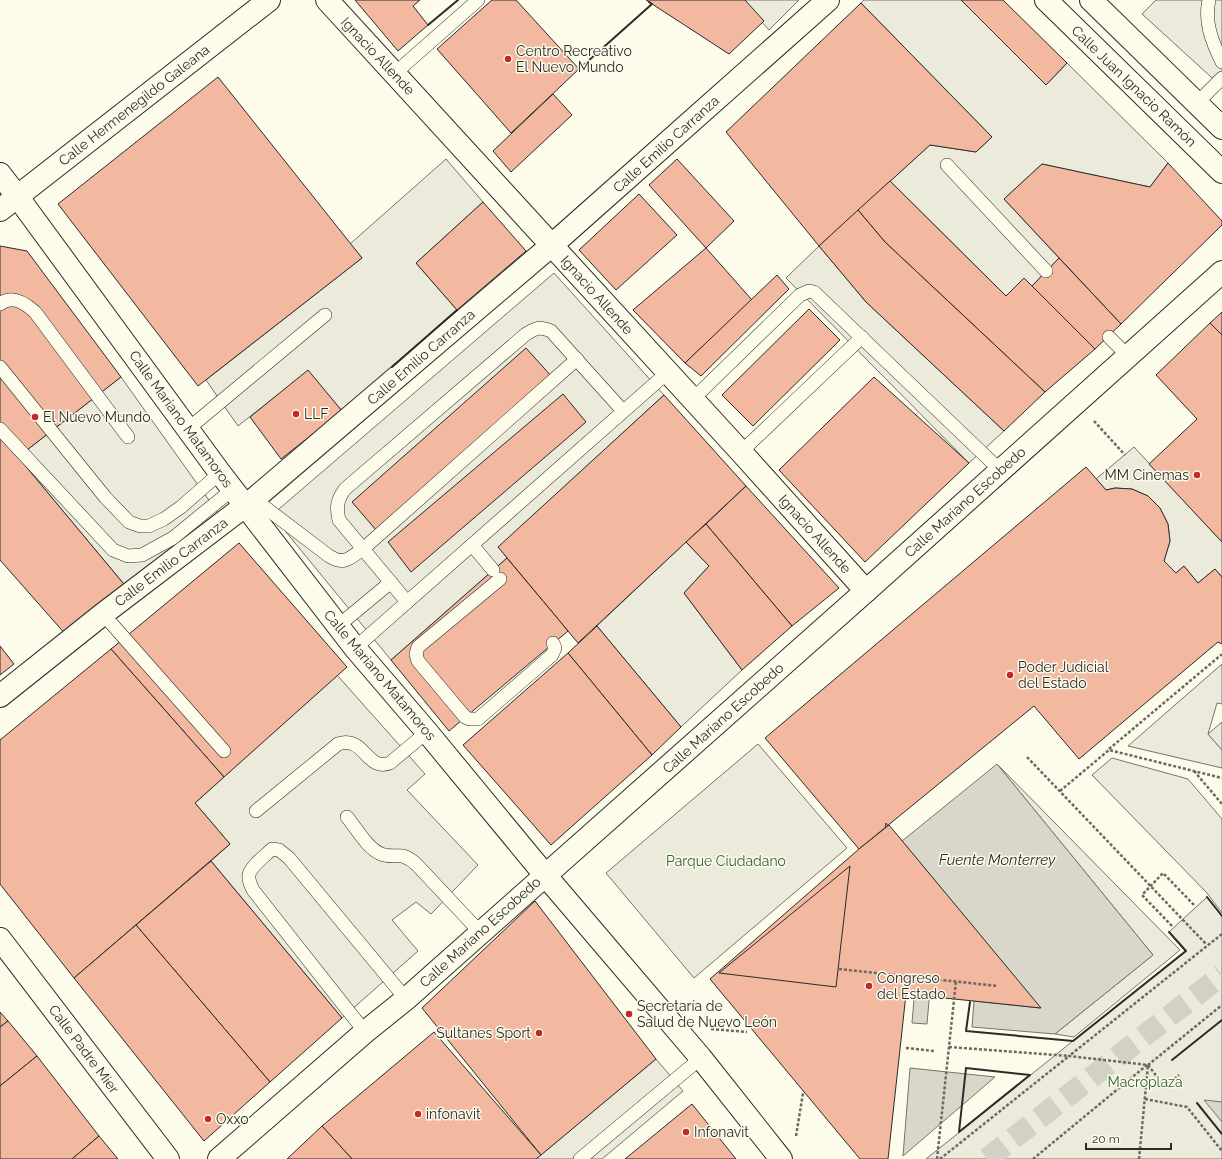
<svg xmlns="http://www.w3.org/2000/svg" width="1222" height="1159" font-family="Raleway,sans-serif">
  <style>
    .green { fill: #ecebdb; stroke: #74746e }
    .parking { fill: #eceadb; stroke: #74746e }
    .water { fill: #d8d7c9; stroke: #74746e }
    .building { fill: #f2b8a0; stroke: #2b2b2b }
    .lines { fill: none; stroke-linecap: round; stroke-linejoin: round }
    .secondary-tunnel { stroke: #d3d1c4; stroke-width: 22; stroke-dasharray: 22 11; stroke-linecap: butt }
    .service-casing { stroke: #2b2b2b; stroke-width: 14 }
    .minor-casing { stroke: #2b2b2b; stroke-width: 24 }
    .tertiary-casing { stroke: #2b2b2b; stroke-width: 24 }
    .path { stroke: #6a6964; stroke-width: 2.5; stroke-dasharray: 3 2; stroke-linecap: butt }
    .service { stroke: #fdfbea; stroke-width: 13 }
    .minor { stroke: #fdfbea; stroke-width: 22 }
    .tertiary { stroke: #fdfbea; stroke-width: 22 }
    .path-bridge { stroke: #6a6964; stroke-width: 2.5; stroke-dasharray: 3 2; stroke-linecap: butt }
    .wall { stroke: #2b2b2b; stroke-width: 2 }
    .poi-dot { fill: #c62828; stroke: #fdfbea; stroke-width: 1.5 }
    .labels { text-anchor: middle; dominant-baseline: central; stroke-width: 3; stroke-linejoin: round; paint-order: stroke }
    .poi-label { font-size: 14px; fill: #2b2b2b; stroke: #fdfbea; text-anchor: start }
    .street-label { font-size: 14px; fill: #2b2b2b; stroke: #fdfbea }
    .park-label { font-size: 14px; fill: #34623c; stroke: #fdfbea }
    .water-label { font-size: 15px; font-style: italic; fill: #2b2b2b; stroke: #fdfbea }
  </style>
  <rect width="100%" height="100%" fill="#fdfbea"/>
  <g class="green">
    <polygon points="1222,664 1222,704 1217,703 1208,734 1222,750 1222,768 1128,746"/>
    <polygon points="758,744 847,848 694,978 606,873"/>
    <polygon points="1112,758 1188,779 1222,819 1222,913 1207,893 1092,775"/>
    <polygon points="997,764 1180,950 1074,1037 1055,1034 1153,955"/>
    <polygon points="1207,897 1222,916 1222,1159 926,1159 1185,951 1169,932"/>
  </g>
  <g class="parking">
    <polygon points="742,0 799,0 769,30"/>
    <polygon points="864,0 961,0 1046,85 1067,63 1168,163 1150,187 1042,164 1004,199 1059,258 1032,286 1024,278 1006,296 890,181 930,145 976,152 992,137 861,3"/>
    <polygon points="1156,0 1222,0 1222,87 1142,14"/>
    <polygon points="446,159 483,202 416,263 457,310 342,411 308,371 238,426 206,380 362,258 350,244"/>
    <polygon points="819,246 866,302 1004,431 969,463 786,278"/>
    <polygon points="554,273 664,395 499,547 507,558 391,660 272,515"/>
    <polygon points="121,377 218,513 128,589 18,457"/>
    <polygon points="1134,447 1222,542 1222,577 1215,569 1198,583 1184,566 1176,573 1164,561 1170,541 1168,524 1160,508 1148,496 1132,489 1115,488 1106,490 1096,479"/>
    <polygon points="686,542 709,566 684,593 742,670 681,727 597,626"/>
    <polygon points="337,675 425,774 407,790 478,865 431,914 416,902 392,920 418,951 342,1018 211,861 230,844 195,803"/>
    <polygon points="1222,722 1222,750 1208,734"/>
    <polygon points="656,1059 683,1091 602,1159 536,1159"/>
  </g>
  <g class="water">
    <polygon points="997,764 1153,955 1055,1034 972,1027 974,1001 1040,1008 902,841"/>
    <polygon points="915,987 930,989 927,1024 912,1023"/>
    <polygon points="910,1068 995,1077 903,1156"/>
    <polygon points="1204,1100 1222,1102 1222,1122"/>
  </g>
  <g class="building">
    <polygon points="355,0 420,0 413,6 428,25 398,51"/>
    <polygon points="492,0 516,0 579,69 511,133 437,49"/>
    <polygon points="646,0 745,0 764,21 729,54"/>
    <polygon points="961,0 1003,0 1067,63 1046,85"/>
    <polygon points="861,3 992,137 976,152 930,145 819,246 726,132"/>
    <polygon points="218,77 362,258 198,386 58,204"/>
    <polygon points="553,94 572,115 511,172 493,151"/>
    <polygon points="677,159 734,221 706,248 649,185"/>
    <polygon points="1168,163 1222,221 1222,225 1121,324 1004,199 1042,164 1150,187"/>
    <polygon points="890,181 1006,296 1024,278 1095,349 1045,392 885,242 858,210"/>
    <polygon points="639,194 677,235 616,290 579,250"/>
    <polygon points="483,202 526,251 457,310 416,263"/>
    <polygon points="858,210 885,242 1045,392 1004,431 866,302 819,246"/>
    <polygon points="0,246 27,251 121,377 18,457 128,589 67,636 0,560"/>
    <polygon points="706,248 752,300 685,363 633,310"/>
    <polygon points="1059,258 1121,324 1095,349 1032,286"/>
    <polygon points="777,275 789,289 701,376 685,363"/>
    <polygon points="809,309 840,340 753,426 722,395"/>
    <polygon points="1222,312 1222,335 1210,323"/>
    <polygon points="1210,323 1222,335 1222,542 1149,464 1197,419 1156,375"/>
    <polygon points="526,348 552,377 376,530 352,502"/>
    <polygon points="308,370 342,411 281,459 250,417"/>
    <polygon points="874,377 969,463 865,562 779,470"/>
    <polygon points="563,394 586,422 411,572 388,542"/>
    <polygon points="664,395 746,486 578,643 498,547"/>
    <polygon points="1086,467 1106,490 1115,488 1132,489 1148,496 1160,508 1168,524 1170,541 1164,561 1176,573 1184,566 1198,583 1215,569 1222,577 1222,644 1218,642 1079,759 1034,706 859,849 765,738"/>
    <polygon points="746,486 839,588 792,626 706,524"/>
    <polygon points="706,524 792,626 742,670 684,593 709,566 686,542"/>
    <polygon points="239,543 347,667 224,777 111,649"/>
    <polygon points="507,558 568,631 449,731 391,660"/>
    <polygon points="597,626 681,727 652,755 568,653"/>
    <polygon points="0,646 14,664 0,675"/>
    <polygon points="111,649 224,777 195,803 230,844 74,978 0,884 0,740"/>
    <polygon points="568,653 652,755 551,845 463,745"/>
    <polygon points="886,823 888,826 1036,1005 866,987"/>
    <polygon points="889,825 1041,1008 906,994 888,1159 860,1159 710,979 859,849"/>
    <polygon points="211,861 342,1018 270,1082 136,925"/>
    <polygon points="850,866 836,987 719,973"/>
    <polygon points="535,901 656,1059 541,1155 422,1008"/>
    <polygon points="136,925 270,1082 204,1141 74,978"/>
    <polygon points="0,1012 8,1021 0,1027"/>
    <polygon points="8,1021 37,1056 0,1086 0,1027"/>
    <polygon points="434,1032 541,1155 536,1159 352,1159 322,1126"/>
    <polygon points="37,1056 99,1136 72,1159 0,1159 0,1086"/>
    <polygon points="692,1104 736,1159 625,1159"/>
    <polygon points="322,1126 352,1159 287,1159"/>
    <polygon points="99,1136 118,1159 72,1159"/>
  </g>
  <g class="lines">
    <polyline class="secondary-tunnel" points="987,1159 1222,975"/>
    <g class="service-casing">
      <g id="service">
        <path d="M1209 0C1204 22 1212 42 1222 62"/>
        <polyline points="394,74 478,0"/>
        <polyline points="1197,103 1222,78"/>
        <polyline points="947,165 1046,271"/>
        <path d="M0 304C12 294 25 303 35 312L128 437"/>
        <polyline points="1109,337 1128,356"/>
        <polyline points="0,367 105,497 129,522 140,526 149,526 164,519 181,507 220,473"/>
        <polyline points="693,399 800,295 809,291 814,292 1000,470"/>
        <polyline points="0,429 113,550 128,556 142,555 173,538 233,489"/>
        <polyline points="188,429 325,315"/>
        <polyline points="741,452 862,337"/>
        <path d="M254 499 329 556C345 566 349 558 363 549L577 359"/>
        <polyline points="472,545 493,570"/>
        <polyline points="500,579 418,647 416,654 418,661 465,717 469,719 478,719 552,655 555,648 553,643"/>
        <path d="M407 602 339 520C336 507 337 500 345 489L526 334C536 328 539 326 551 331L623 411"/>
        <polyline points="103,614 224,751"/>
        <polyline points="338,626 391,582"/>
        <polyline points="355,648 668,372"/>
        <path d="M256 811 338 744C365 735 366 772 390 763L427 732"/>
        <path d="M347 817C357 829 367 848 381 854 388 857 396 855 403 856 409 858 413 861 417 865L480 932"/>
        <path d="M365 1032 253 890C251 885 248 881 249 875 250 867 266 855 272 849L279 850 289 858 406 999"/>
        <polyline points="580,1159 701,1058"/>
      </g>
    </g>
    <g class="minor-casing">
      <g id="minor">
        <polyline points="327,0 741,452 866,591"/>
        <polyline points="0,210 269,0"/>
        <polyline points="0,696 103,614 254,499 552,245 828,0"/>
        <polyline points="219,1159 365,1032 406,999 866,591 1222,272"/>
      </g>
    </g>
    <g class="tertiary-casing">
      <g id="tertiary">
        <polyline points="1046,0 1222,172"/>
        <polyline points="1091,0 1222,128"/>
        <polyline points="0,174 17,196 220,473 355,648 427,732 545,875 701,1058 781,1159"/>
        <polyline points="0,939 168,1159"/>
      </g>
    </g>
    <g class="path">
      <polyline points="1094,421 1125,455"/>
      <polyline points="1109,749 1221,655 1222,655"/>
      <polyline points="1027,757 1207,945"/>
      <polyline points="1194,771 1222,804"/>
      <polyline points="1060,791 1109,750 1222,778"/>
      <polyline points="1172,926 1142,895 1163,873 1194,905"/>
      <polyline points="1222,934 1069,1056 1148,1065 1222,1005"/>
      <polyline points="839,969 998,986"/>
      <polyline points="711,1029 747,1032"/>
      <polyline points="906,1048 934,1051"/>
      <polyline points="1148,1065 1165,1087 1179,1075"/>
      <polyline points="1145,1099 1187,1107 1222,1151"/>
      <polyline points="796,1136 803,1093"/>
      <polyline points="940,1159 1069,1056"/>
      <polyline points="1033,1159 1147,1065"/>
      <polyline points="1139,1159 1148,1065"/>
    </g>
    <use href="#service" class="service"/>
    <use href="#minor" class="minor"/>
    <use href="#tertiary" class="tertiary"/>
    <g class="path-bridge">
      <polyline points="949,1047 1069,1056"/>
      <polyline points="937,1159 956,981"/>
    </g>
    <g class="wall">
      <polyline points="428,25 458,0"/>
      <polyline points="578,70 652,4 649,2"/>
      <polyline points="392,367 457,310"/>
      <polyline points="1207,897 1222,916"/>
      <polyline points="970,1002 966,1031 1073,1041 1186,951 1169,932"/>
      <polyline points="1172,1060 1222,1020"/>
      <polygon points="966,1068 1030,1075 959,1132"/>
      <polyline points="1197,1103 1222,1134"/>
    </g>
  </g>
  <g class="poi-dot">
    <circle cx="508" cy="59" r="4"/>
    <circle cx="296" cy="414" r="4"/>
    <circle cx="35" cy="417" r="4"/>
    <circle cx="1197" cy="475" r="4"/>
    <circle cx="1010" cy="675" r="4"/>
    <circle cx="869" cy="986" r="4"/>
    <circle cx="629" cy="1014" r="4"/>
    <circle cx="539" cy="1033" r="4"/>
    <circle cx="418" cy="1114" r="4"/>
    <circle cx="208" cy="1119" r="4"/>
    <circle cx="686" cy="1132" r="4"/>
  </g>
  <g class="labels">
    <g class="poi-label">
      <text x="516" y="51">Centro Recreativo<tspan x="516" dy="16">El Nuevo Mundo</tspan></text>
      <text x="304" y="414">LLF</text>
      <text x="43" y="417">El Nuevo Mundo</text>
      <text x="1189" y="475" text-anchor="end">MM Cinemas</text>
      <text x="1018" y="667">Poder Judicial<tspan x="1018" dy="16">del Estado</tspan></text>
      <text x="877" y="978">Congreso<tspan x="877" dy="16">del Estado</tspan></text>
      <text x="637" y="1006">Secretaría de<tspan x="637" dy="16">Salud de Nuevo León</tspan></text>
      <text x="531" y="1033" text-anchor="end">Sultanes Sport</text>
      <text x="426" y="1114">infonavit</text>
      <text x="216" y="1119">Oxxo</text>
      <text x="694" y="1132">Infonavit</text>
    </g>
    <g class="street-label">
      <text transform="translate(378 56) rotate(47)">Ignacio Allende</text>
      <text transform="translate(1134 86) rotate(44)">Calle Juan Ignacio Ramón</text>
      <text transform="translate(134 105) rotate(-38)">Calle Hermenegildo Galeana</text>
      <text transform="translate(666 144) rotate(-42)">Calle Emilio Carranza</text>
      <text transform="translate(597 295) rotate(48)">Ignacio Allende</text>
      <text transform="translate(421 357) rotate(-41)">Calle Emilio Carranza</text>
      <text transform="translate(181 419) rotate(54)">Calle Mariano Matamoros</text>
      <text transform="translate(965 502) rotate(-42)">Calle Mariano Escobedo</text>
      <text transform="translate(815 534) rotate(48)">Ignacio Allende</text>
      <text transform="translate(171 562) rotate(-37)">Calle Emilio Carranza</text>
      <text transform="translate(380 675) rotate(50)">Calle Mariano Matamoros</text>
      <text transform="translate(723 718) rotate(-42)">Calle Mariano Escobedo</text>
      <text transform="translate(480 932) rotate(-42)">Calle Mariano Escobedo</text>
      <text transform="translate(84 1049) rotate(53)">Calle Padre Mier</text>
    </g>
    <g class="park-label">
      <text x="726" y="861">Parque Ciudadano</text>
      <text x="1145" y="1082">Macroplaza</text>
    </g>
    <g class="water-label">
      <text x="997" y="860">Fuente Monterrey</text>
    </g>
  </g>
  <path d="M1086 1143v6h85v-6" fill="none" stroke="#2b2b2b" stroke-width="2"/>
  <text x="1092" y="1143" font-size="12" fill="#2b2b2b" stroke="#fdfbea" stroke-width="3" paint-order="stroke">20 m</text>
</svg>
